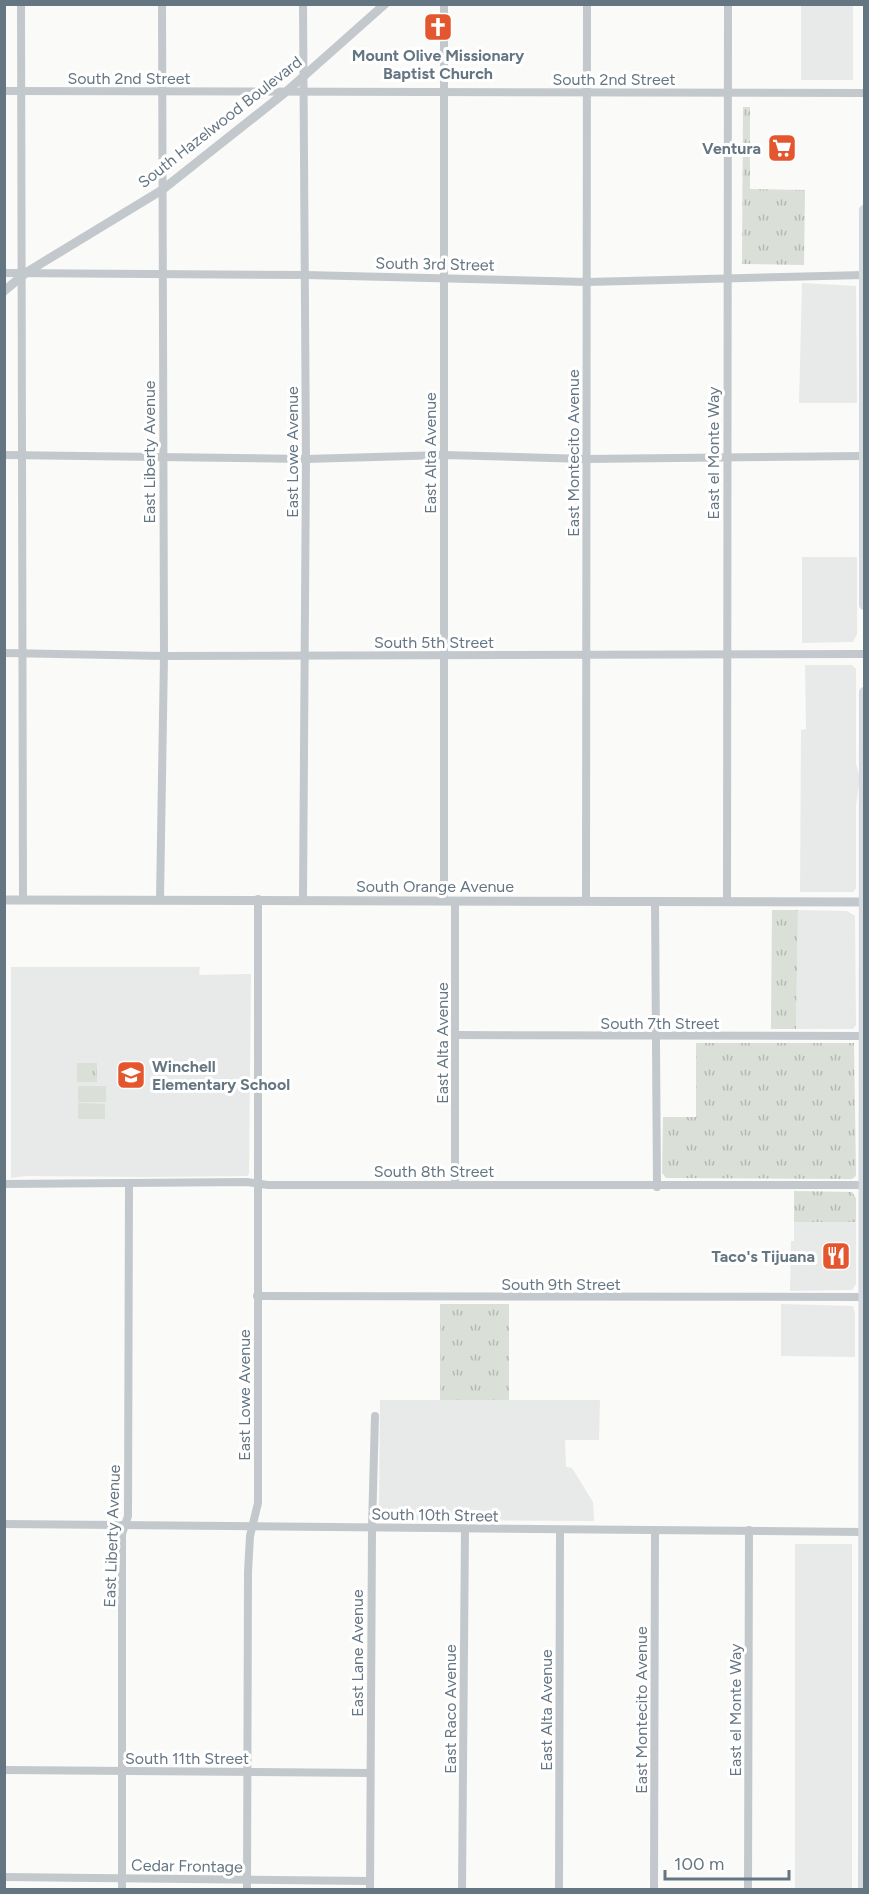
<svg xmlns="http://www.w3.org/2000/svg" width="869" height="1894" font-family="Figtree,sans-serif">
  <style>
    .built { fill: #e8e9e9 }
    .grass { fill: url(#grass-tufts) }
    .garden { fill: #dadfd7 }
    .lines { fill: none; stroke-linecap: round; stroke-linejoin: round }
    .minor { stroke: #c3c8cc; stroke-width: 8 }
    .tertiary { stroke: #c3c8cc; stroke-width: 9 }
    .secondary { stroke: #d6dbdf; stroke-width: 10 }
    .labels { text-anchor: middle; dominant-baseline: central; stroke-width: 6; stroke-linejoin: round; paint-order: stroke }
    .poi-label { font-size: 16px; font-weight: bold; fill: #657683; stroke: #fff; text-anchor: end }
    .street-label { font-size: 16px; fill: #657683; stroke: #fff }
  </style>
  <defs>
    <pattern id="grass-tufts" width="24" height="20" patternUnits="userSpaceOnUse" patternTransform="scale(1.5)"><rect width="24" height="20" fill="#dadfd7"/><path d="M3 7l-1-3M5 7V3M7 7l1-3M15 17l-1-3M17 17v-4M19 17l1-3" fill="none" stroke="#b4b9b4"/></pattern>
  </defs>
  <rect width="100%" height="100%" fill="#fafaf8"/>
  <g class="built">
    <rect x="801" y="5" width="52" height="75"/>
    <polygon points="802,283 856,286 857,403 799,403"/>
    <polygon points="802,557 857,557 857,634 853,642 802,643"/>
    <polygon points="805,665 852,665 856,669 856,764 860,778 856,805 856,888 853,892 800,892 801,730 806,729"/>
    <polygon points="798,910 847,911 855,916 856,1025 853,1029 796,1029"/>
    <polygon points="11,967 200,967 199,975 251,974 249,1174 247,1176 150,1177 27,1176 11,1178"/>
    <polygon points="794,1222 856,1222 856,1284 852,1290 790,1291 791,1241 794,1241"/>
    <polygon points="781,1304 853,1306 855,1313 855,1357 781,1356"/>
    <polygon points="380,1400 600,1400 599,1440 565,1440 566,1467 572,1468 593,1502 594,1521 383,1520 379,1511"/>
    <rect x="795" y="1544" width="57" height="345"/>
  </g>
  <g class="grass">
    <polygon points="743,107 750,107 750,189 805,190 804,265 742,264"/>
    <polygon points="772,910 798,910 796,1029 771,1029"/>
    <polygon points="696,1043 854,1043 856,1176 852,1179 666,1178 662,1173 663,1117 696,1117"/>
    <rect x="77" y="1063" width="20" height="19"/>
    <polygon points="794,1191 852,1192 856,1198 856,1222 794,1222"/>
    <rect x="440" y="1304" width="69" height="96"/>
  </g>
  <g class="garden">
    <rect x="78" y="1086" width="28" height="16"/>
    <polygon points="78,1103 105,1104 105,1119 78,1119"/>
  </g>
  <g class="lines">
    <g class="minor">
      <polyline points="21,4 23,900"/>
      <polyline points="4,91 864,93"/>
      <polyline points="4,273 306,275 587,282 864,275"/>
      <polyline points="4,455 306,459 444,455 586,459 864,456"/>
      <polyline points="4,653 164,656 864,654"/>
      <polyline points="160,899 164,656 162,4"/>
      <polyline points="303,900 306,459 303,4"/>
      <polyline points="444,901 444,4"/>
      <polyline points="455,901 455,1184"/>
      <polyline points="586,901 587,4"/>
      <polyline points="655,901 657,1187"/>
      <polyline points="727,901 728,4"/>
      <polyline points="455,1035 864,1036"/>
      <polyline points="4,1184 247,1182 268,1185 864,1185"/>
      <polyline points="257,1296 864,1297"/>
      <polyline points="4,1524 864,1532"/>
      <polyline points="4,1770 370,1773"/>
      <polyline points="4,1877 370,1881"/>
      <polyline points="122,1890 122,1534 128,1516 129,1183"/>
      <polyline points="247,1890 248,1572 250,1536 258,1503 258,899"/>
      <polyline points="370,1890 372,1528 375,1416"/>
      <polyline points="462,1890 465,1529"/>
      <polyline points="559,1890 560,1530"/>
      <polyline points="654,1890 655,1530"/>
      <polyline points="748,1890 749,1530"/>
    </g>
    <g class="tertiary">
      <polyline points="4,291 27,272 162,190 287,91 385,4"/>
      <polyline points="4,900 864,902"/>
    </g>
    <g class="secondary">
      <polyline points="864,210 864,605"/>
      <polyline points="863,1890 864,692"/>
    </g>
  </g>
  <defs>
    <g id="church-square" transform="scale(1.5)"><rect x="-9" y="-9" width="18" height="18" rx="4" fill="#e4572e" stroke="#fff"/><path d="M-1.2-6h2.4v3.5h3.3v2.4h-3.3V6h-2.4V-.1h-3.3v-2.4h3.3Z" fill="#fff"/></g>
    <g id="supermarket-square" transform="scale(1.5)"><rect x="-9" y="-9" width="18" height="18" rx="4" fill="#e4572e" stroke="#fff"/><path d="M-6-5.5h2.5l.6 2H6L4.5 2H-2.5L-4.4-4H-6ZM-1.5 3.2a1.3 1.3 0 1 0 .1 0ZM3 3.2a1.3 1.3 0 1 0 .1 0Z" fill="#fff"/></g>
    <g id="school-square" transform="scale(1.5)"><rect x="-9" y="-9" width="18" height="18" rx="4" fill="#e4572e" stroke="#fff"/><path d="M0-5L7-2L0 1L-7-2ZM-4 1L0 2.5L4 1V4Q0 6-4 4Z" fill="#fff"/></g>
    <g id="restaurant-square" transform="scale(1.5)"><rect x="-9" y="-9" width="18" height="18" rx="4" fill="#e4572e" stroke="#fff"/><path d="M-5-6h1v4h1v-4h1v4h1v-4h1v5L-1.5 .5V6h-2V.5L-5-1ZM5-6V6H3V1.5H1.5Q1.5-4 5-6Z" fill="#fff"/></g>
  </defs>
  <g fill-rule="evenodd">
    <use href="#church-square" x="438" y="27"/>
    <use href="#supermarket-square" x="782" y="148"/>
    <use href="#school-square" x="131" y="1075"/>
    <use href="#restaurant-square" x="836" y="1256"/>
  </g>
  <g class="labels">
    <g class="poi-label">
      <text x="438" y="55" text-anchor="middle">Mount Olive Missionary<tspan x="438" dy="18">Baptist Church</tspan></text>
      <text x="761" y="148">Ventura</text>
      <text x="152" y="1066" text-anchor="start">Winchell<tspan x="152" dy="18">Elementary School</tspan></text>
      <text x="815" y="1256">Taco's Tijuana</text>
    </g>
    <g class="street-label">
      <text x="129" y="78">South 2nd Street</text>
      <text x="614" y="79">South 2nd Street</text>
      <text transform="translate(220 122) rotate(-38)">South Hazelwood Boulevard</text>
      <text transform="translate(435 264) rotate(1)">South 3rd Street</text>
      <text transform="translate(149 452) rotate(-90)">East Liberty Avenue</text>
      <text transform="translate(292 452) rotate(-90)">East Lowe Avenue</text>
      <text transform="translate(430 453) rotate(-90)">East Alta Avenue</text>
      <text transform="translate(573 453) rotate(-90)">East Montecito Avenue</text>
      <text transform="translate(713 453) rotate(-90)">East el Monte Way</text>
      <text x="434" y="642">South 5th Street</text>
      <text x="435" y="886">South Orange Avenue</text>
      <text x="660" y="1023">South 7th Street</text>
      <text transform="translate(442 1043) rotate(-90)">East Alta Avenue</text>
      <text x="434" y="1171">South 8th Street</text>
      <text x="561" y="1284">South 9th Street</text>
      <text transform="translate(244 1395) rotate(-90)">East Lowe Avenue</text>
      <text transform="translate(435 1515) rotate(1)">South 10th Street</text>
      <text transform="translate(112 1536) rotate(-88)">East Liberty Avenue</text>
      <text transform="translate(357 1653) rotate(-90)">East Lane Avenue</text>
      <text transform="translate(450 1709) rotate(-90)">East Raco Avenue</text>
      <text transform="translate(546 1710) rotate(-90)">East Alta Avenue</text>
      <text transform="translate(641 1710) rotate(-90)">East Montecito Avenue</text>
      <text transform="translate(735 1710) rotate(-90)">East el Monte Way</text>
      <text x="187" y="1758">South 11th Street</text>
      <text transform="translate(187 1866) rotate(1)">Cedar Frontage</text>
    </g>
  </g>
  <rect width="869" height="1894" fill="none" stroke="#657683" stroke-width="12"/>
  <path d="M665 1870v9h124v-9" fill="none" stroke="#657683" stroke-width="3"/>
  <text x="674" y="1870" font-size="18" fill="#657683" stroke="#ffffff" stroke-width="4.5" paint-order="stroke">100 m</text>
</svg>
